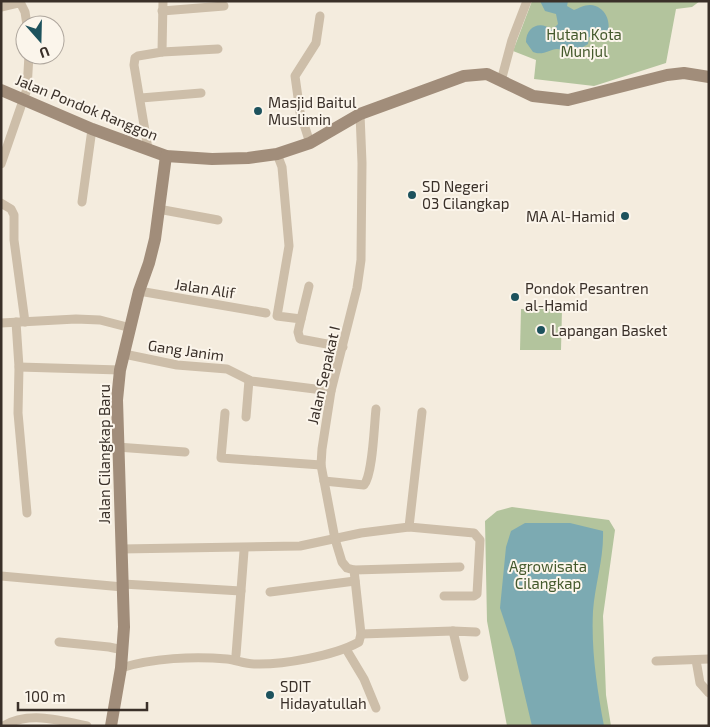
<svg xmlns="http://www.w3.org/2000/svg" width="710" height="727" font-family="'Exo 2',sans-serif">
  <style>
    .green { fill: #b3c49d }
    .water { fill: #7caab2 }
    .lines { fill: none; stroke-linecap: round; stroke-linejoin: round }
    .street { stroke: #cdbea9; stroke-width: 9 }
    .secondary { stroke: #a18d7a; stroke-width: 12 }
    .poi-dot { fill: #1d525d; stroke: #fbf5eb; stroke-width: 2 }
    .labels { text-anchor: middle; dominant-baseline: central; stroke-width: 4; stroke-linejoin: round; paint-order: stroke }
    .park-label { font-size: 15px; fill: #44592c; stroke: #fbf5eb }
    .poi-label { font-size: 15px; fill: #3a3029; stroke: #fbf5eb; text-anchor: start }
    .street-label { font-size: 15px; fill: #3a3029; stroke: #fbf5eb }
  </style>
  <rect width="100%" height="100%" fill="#f4ecde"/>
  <g class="green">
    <polygon points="532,1 700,1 692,7 676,9 666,63 594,86 534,79 536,60 513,51"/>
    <polygon points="521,309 562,309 561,350 520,350"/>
    <polygon points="512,507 609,520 615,530 603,616 606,695 611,726 507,726 487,621 485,521 497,511"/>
  </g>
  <g class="water">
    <path d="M540 1H568L567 6 574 10C579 8 584 5 590 5 606 6 612 23 607 36L599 35 589 37 588 44 583 47 578 54 570 49 566 54C555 41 547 58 533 52L526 42C526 27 540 20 552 30L558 24 556 14 545 11Z"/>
    <path d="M525 523H570L603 531C604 558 595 584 593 611 591 650 597 688 604 726H532L514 650 500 608 506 547 511 531Z"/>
  </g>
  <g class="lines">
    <g class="street">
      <polyline points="1,7 18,3 21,4 25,12 27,25"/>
      <polyline points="162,11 224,6"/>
      <polyline points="162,52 218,49"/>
      <polyline points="501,81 512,40 527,1"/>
      <polyline points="141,98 201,93"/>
      <polyline points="310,143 300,112 295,76 316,43 320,16"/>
      <polyline points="148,149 134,65 135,58 138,56 162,52 163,1"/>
      <polyline points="277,154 282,167 289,246 277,316 301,319 298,332 300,339 343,347"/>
      <polyline points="1,164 27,89 29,55"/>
      <polyline points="82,202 92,129"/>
      <polyline points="1,203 11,209 14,215 14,240 25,322"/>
      <polyline points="158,209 218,220"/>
      <polyline points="139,291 266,313"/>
      <polyline points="301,319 309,286"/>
      <polyline points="16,322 19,367 18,413 27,513"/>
      <polyline points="1,323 76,319 100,320 131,328"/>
      <polyline points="124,354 177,365 227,369 251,381 331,391"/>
      <polyline points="19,367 120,370"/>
      <polyline points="225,413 221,458 321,465"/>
      <polyline points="246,417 249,380"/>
      <polyline points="117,447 185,452"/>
      <path d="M324 481 364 485C373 474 374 426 376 409"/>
      <polyline points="409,527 474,533 480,540 477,594 474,596 444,596"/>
      <polyline points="121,549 300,546 361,533 409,527 422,412"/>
      <polyline points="354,570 460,567"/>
      <polyline points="1,576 123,587"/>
      <polyline points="123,584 241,591"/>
      <polyline points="270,592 355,581"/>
      <polyline points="361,634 453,631"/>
      <polyline points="59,642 109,647 123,650"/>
      <polyline points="346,649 364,679 376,708"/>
      <polyline points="236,655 244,551"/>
      <polyline points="696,660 700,683 709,693"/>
      <polyline points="656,661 709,659"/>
      <path d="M121 668C152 658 194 656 227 659 236 660 245 664 254 664 282 665 334 656 359 642L361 634 354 570 347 568 342 562 335 539 321 465 322 449 331 391 357 288 361 260 362 163 360 114"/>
      <polyline points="464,677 453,631 476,632"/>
      <path d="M3 726C28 711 60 720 87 726"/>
    </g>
    <g class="secondary">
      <polyline points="1,90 92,129 166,156 212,159 248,158 277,154 310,143 360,114 464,76 487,74 533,96 568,100 667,75 684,73 709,77"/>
      <polyline points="111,726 121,668 124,627 117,400 120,370 139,291 149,263 155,239 166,156"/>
    </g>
  </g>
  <g class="poi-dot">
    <circle cx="258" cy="111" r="5"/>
    <circle cx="412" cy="195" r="5"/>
    <circle cx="625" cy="216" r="5"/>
    <circle cx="515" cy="297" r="5"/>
    <circle cx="541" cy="330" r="5"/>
    <circle cx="270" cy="695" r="5"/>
  </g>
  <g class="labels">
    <g class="park-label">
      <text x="584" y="34">Hutan Kota<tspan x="584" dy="17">Munjul</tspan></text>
      <text x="548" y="566">Agrowisata<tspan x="548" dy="17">Cilangkap</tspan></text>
    </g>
    <g class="poi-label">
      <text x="268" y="102">Masjid Baitul<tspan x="268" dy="17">Muslimin</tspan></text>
      <text x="422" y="186">SD Negeri<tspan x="422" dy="17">03 Cilangkap</tspan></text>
      <text x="615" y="216" text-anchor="end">MA Al-Hamid</text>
      <text x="525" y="288">Pondok Pesantren<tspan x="525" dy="17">al-Hamid</tspan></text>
      <text x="551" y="330">Lapangan Basket</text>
      <text x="280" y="686">SDIT<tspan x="280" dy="17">Hidayatullah</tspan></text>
    </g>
    <g class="street-label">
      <text transform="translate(87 107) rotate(22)">Jalan Pondok Ranggon</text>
      <text transform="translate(205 288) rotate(9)">Jalan Alif</text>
      <text transform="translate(186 350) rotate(8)">Gang Janim</text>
      <text transform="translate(323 375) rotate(-77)">Jalan Sepakat I</text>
      <text transform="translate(104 454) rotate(-90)">Jalan Cilangkap Baru</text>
    </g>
  </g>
  <rect width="710" height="727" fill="none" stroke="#3a3029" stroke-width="5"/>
  <g transform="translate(40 40) rotate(160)"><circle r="24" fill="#fbf5eb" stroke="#aea69d"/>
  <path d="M0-4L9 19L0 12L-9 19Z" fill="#1d525d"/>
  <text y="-8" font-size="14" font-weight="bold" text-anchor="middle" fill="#3a3029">U</text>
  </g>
  <path d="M18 702v8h129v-8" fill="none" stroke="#3a3029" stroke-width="2.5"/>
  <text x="25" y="702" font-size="15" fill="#3a3029" stroke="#fbf5eb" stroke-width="4" paint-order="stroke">100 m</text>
</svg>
